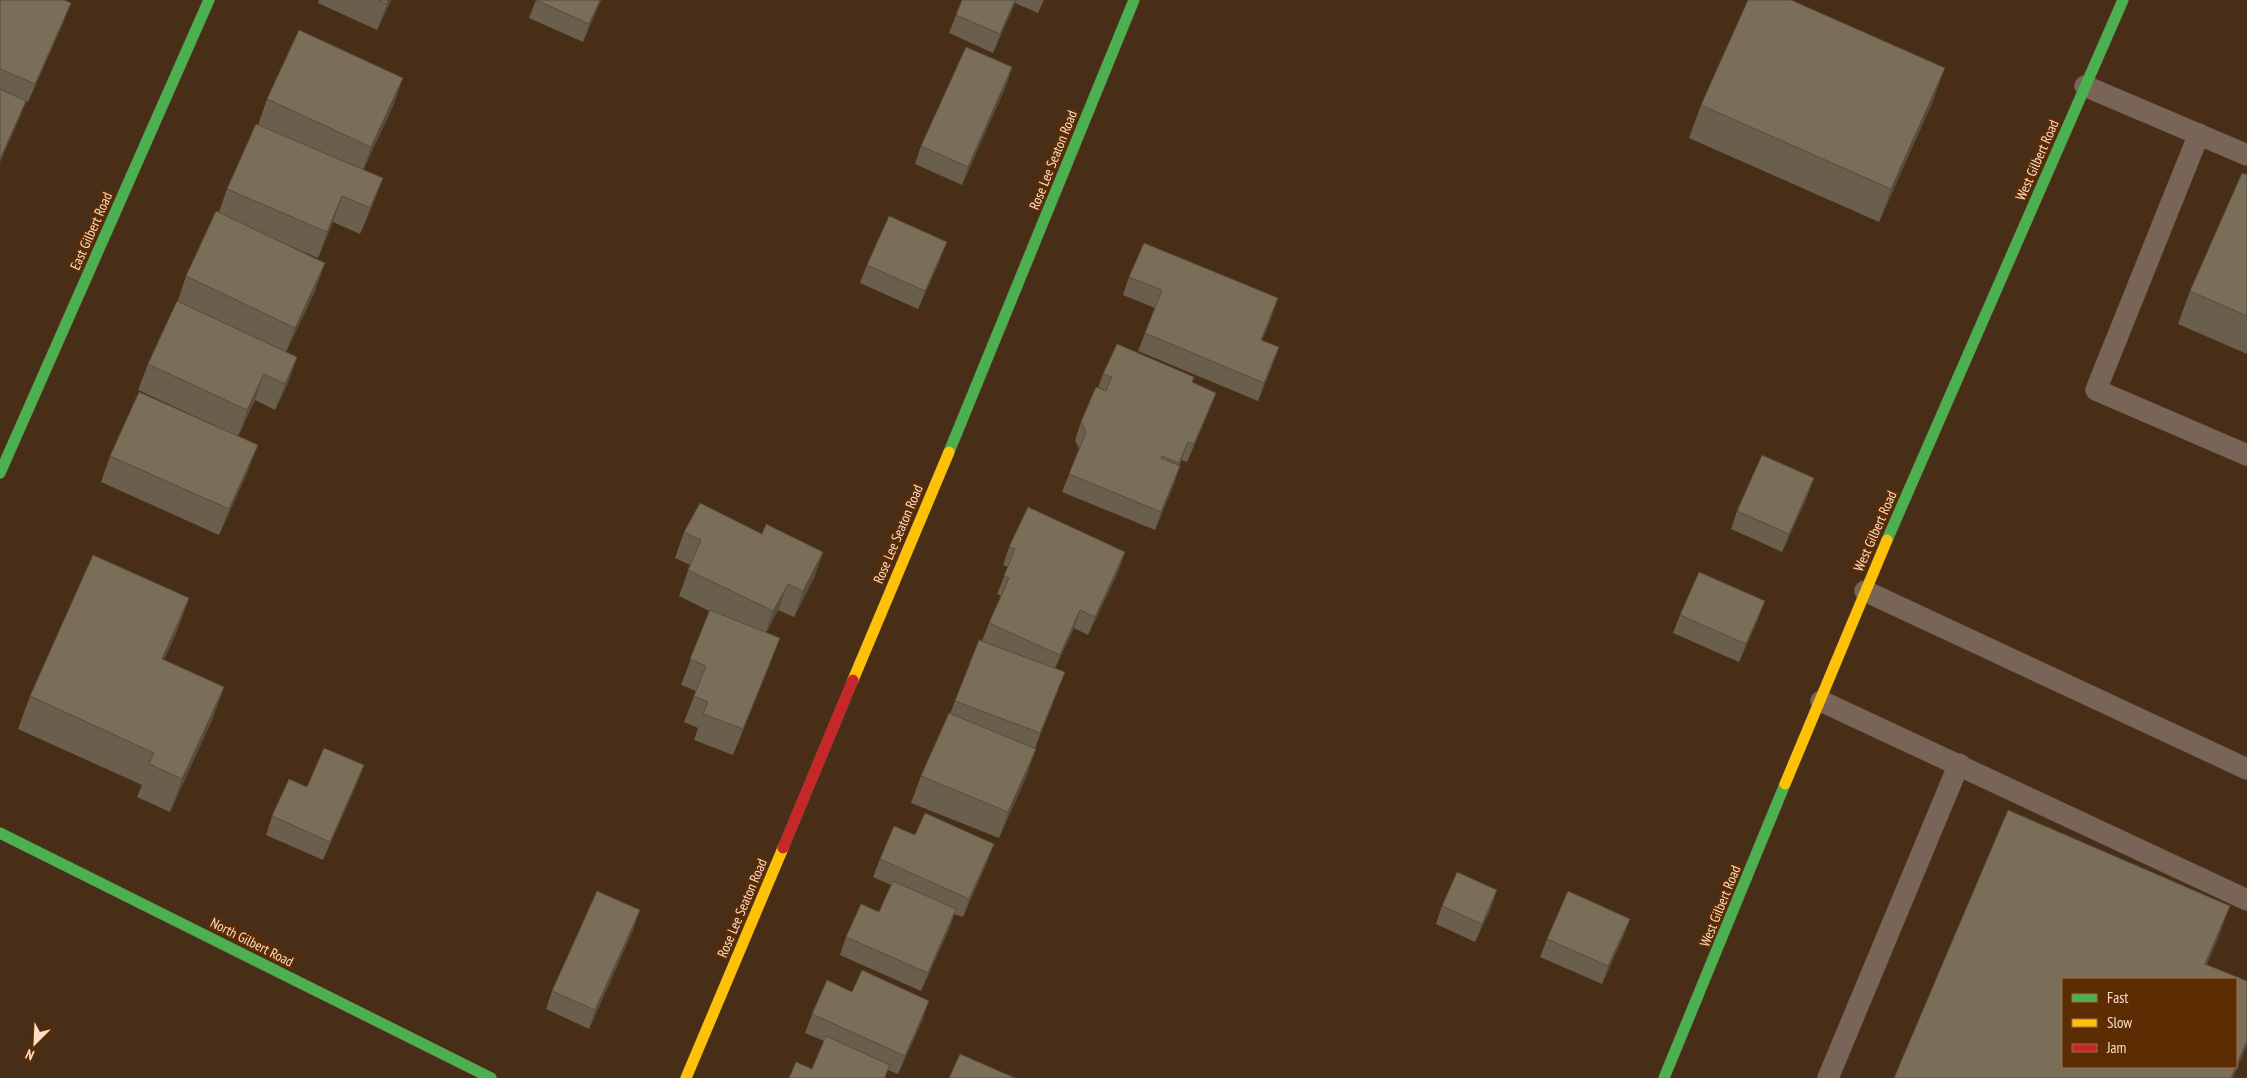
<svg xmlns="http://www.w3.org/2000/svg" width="2247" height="1078" font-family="'PT Sans Narrow',sans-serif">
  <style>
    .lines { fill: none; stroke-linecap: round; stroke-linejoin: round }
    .lane-casing { stroke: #5a4536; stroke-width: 22 }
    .fast-casing { stroke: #5a4536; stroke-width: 12 }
    .slow-casing { stroke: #5a4536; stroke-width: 12 }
    .jam-casing { stroke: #5a4536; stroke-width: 12 }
    .lane { stroke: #796557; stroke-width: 21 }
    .fast { stroke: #4caf50; stroke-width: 11 }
    .slow { stroke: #ffc107; stroke-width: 11 }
    .jam { stroke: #c62828; stroke-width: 11 }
    .wall { fill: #695f4c }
    .shaded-wall { fill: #554d3e }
    .building { fill: #7a6e58; stroke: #554d3e; fill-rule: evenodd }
    .labels { text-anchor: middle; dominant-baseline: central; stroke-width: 5; stroke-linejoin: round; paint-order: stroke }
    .street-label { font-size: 14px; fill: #fddecb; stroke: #5c2c03 }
  </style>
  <rect width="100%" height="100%" fill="#482d17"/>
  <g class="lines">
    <g class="lane-casing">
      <g id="lane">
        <polyline points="2085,86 2247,155"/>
        <polyline points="2199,134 2096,390 2247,455"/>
        <polyline points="1865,591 2247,769"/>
        <polyline points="1821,701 2247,900"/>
        <polyline points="1828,1078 1959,764"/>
      </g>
    </g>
    <g class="fast-casing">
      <g id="fast">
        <polyline points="949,452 1134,0"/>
        <polyline points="0,473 209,0"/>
        <polyline points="1887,540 2123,0"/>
        <polyline points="0,833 491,1078"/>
        <polyline points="1664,1078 1785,784"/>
      </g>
    </g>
    <g class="slow-casing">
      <g id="slow">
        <polyline points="853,680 949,452"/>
        <polyline points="1785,784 1887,540"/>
        <polyline points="686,1078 783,848"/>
      </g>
    </g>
    <g class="jam-casing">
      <polyline id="jam" points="783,848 853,680"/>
    </g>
    <use href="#lane" class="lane"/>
    <use href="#fast" class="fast"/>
    <use href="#slow" class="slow"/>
    <use href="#jam" class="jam"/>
  </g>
  <g class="wall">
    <polygon points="0,0 64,21 28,102 26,101 19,119 0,162"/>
    <polygon points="319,0 391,0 377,30 318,3"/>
    <polygon points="536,0 601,0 583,42 529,18"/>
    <polygon points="962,0 1044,0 1038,13 1015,3 993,53 949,33"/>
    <polygon points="1012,67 1006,86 962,185 915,164 921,146"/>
    <polygon points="267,99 394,104 363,170 383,178 373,204 360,234 333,222 318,258 286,244 316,289 286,352 297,357 288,383 275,410 255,400 238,436 248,471 219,535 101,482 110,456 218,427 138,390 148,364 177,303 186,276 219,212 227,189 258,125"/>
    <polygon points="1933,101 1879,222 1689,138 1701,105"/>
    <polygon points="2247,175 2247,354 2178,324 2190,291"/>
    <polygon points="940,260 918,309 860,283 867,265"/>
    <polygon points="1129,277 1272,316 1262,340 1272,366 1258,401 1138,351 1155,308 1123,295"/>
    <polygon points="1103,374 1193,383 1209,411 1187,462 1182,460 1179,466 1174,484 1155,530 1062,492 1079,449 1075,440 1081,422 1098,388"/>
    <polygon points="1814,478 1807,497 1782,552 1731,529 1737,511"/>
    <polygon points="684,532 762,534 823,552 814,578 794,617 778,610 766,633 770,664 733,755 694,740 698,728 684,722 696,691 681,685 709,611 679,596 690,565 675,558"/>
    <polygon points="1009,547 1119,570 1088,635 1074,628 1055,668 1058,690 1035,748 1027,775 999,838 911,803 921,776 950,714 955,701 982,641 989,623 1001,596 997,594 1008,567 1003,565"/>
    <polygon points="189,598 177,631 164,660 224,687 212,720 170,812 137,797 142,785 18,729 30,696"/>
    <polygon points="1680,615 1758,619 1739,662 1673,633"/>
    <polygon points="364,765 357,783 323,860 266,835 272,816 307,787"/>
    <polygon points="915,835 994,844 987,862 963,917 954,914 950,927 921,991 840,955 846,937 879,912 891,885 873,877 880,859"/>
    <polygon points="1442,906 1491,908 1475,942 1436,924"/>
    <polygon points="1630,919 1623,937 1602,984 1540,957 1547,939"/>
    <polygon points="634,928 589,1029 546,1009 552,991"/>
    <polygon points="852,992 923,1019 898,1074 888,1070 885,1078 789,1078 812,1069 824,1041 805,1033 812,1014"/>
  </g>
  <g class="shaded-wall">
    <polygon points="388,0 391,0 377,30 387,4"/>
    <polygon points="600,0 601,0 583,42 589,24"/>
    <polygon points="1015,0 1017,0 1015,3 993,53 1000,34"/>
    <polygon points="71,3 64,21 28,102 35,84"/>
    <polygon points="1012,67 1006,86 962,185 968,167"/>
    <polygon points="1945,68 1933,101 1879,222 1891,189"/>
    <polygon points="403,78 394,104 362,173 371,147"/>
    <polygon points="26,101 19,119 0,162 0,159"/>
    <polygon points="383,178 373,204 360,234 370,208"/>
    <polygon points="342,196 333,222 318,258 327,232"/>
    <polygon points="947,242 940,260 918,309 925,291"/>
    <polygon points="325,263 316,289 285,354 295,328"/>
    <polygon points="1278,298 1272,316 1255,358 1261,340"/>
    <polygon points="1279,347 1272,366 1258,401 1264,383"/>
    <polygon points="297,357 288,383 275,410 285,384"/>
    <polygon points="264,374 255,400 238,437 247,410"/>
    <polygon points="1216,393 1209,411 1187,462 1194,444"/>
    <polygon points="1188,442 1182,460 1172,481 1179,463"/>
    <polygon points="258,445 248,471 219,535 229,509"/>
    <polygon points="1180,466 1174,484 1155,530 1161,512"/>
    <polygon points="1814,478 1807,497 1782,552 1789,534"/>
    <polygon points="823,552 814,578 794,617 803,591"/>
    <polygon points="1125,552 1119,570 1088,635 1095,617"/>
    <polygon points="788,584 778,610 764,637 773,611"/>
    <polygon points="189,598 177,631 150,692 162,659"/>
    <polygon points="1765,601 1758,619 1739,662 1746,644"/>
    <polygon points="1080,610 1074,628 1053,673 1060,655"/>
    <polygon points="780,638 770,664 733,755 743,729"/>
    <polygon points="1065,672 1058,690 1034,751 1040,733"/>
    <polygon points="224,687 212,720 170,812 182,779"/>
    <polygon points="1036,749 1027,775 999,838 1008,812"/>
    <polygon points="364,765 357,783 323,860 330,842"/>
    <polygon points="994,844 987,862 963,917 969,899"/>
    <polygon points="1497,890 1491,908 1475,942 1482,924"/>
    <polygon points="2230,906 2218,939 2201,979 2205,964"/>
    <polygon points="956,909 950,927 921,991 928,973"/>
    <polygon points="640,910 634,928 589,1029 595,1010"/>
    <polygon points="1630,919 1623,937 1602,984 1608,966"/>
    <polygon points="929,1001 923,1019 898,1074 905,1056"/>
    <polygon points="2247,1041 2247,1046 2233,1078 2231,1078"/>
  </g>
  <g class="building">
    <polygon points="0,0 64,0 71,3 35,84 0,69"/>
    <polygon points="378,0 388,0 387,4"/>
    <polygon points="536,0 600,0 589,24"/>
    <polygon points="962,0 1015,0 1000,34 956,15"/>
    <polygon points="1748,0 1791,0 1945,68 1891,189 1701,105"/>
    <polygon points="299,30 403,78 371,147 267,99"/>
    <polygon points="966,47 1012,67 968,167 921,146"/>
    <polygon points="0,89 26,101 0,159"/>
    <polygon points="256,124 383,178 370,208 342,196 327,232 227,189"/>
    <polygon points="2242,173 2247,175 2247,316 2190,291"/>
    <polygon points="216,211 325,263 295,328 186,276"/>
    <polygon points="889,216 947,242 925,291 867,265"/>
    <polygon points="1144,243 1278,298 1261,340 1279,347 1264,383 1145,333 1162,290 1129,277"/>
    <polygon points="177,301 297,357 285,384 264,374 247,410 148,364"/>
    <polygon points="1117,344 1194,377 1192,382 1216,393 1194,444 1188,442 1179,463 1162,456 1161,458 1180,466 1161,512 1069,474 1086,432 1081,422 1096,387 1106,391 1112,377 1103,374"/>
    <polygon points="139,392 258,445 229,509 110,456"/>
    <polygon points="1762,455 1814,478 1789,534 1737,511"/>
    <polygon points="700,503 762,534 766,524 823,552 803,591 788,584 773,611 688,570 701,540 684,532"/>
    <polygon points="1028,507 1125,552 1095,617 1080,610 1060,655 989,623 1009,578 1004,576 1015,549 1009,547"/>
    <polygon points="93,555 189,598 162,659 224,687 182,779 149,764 154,753 30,696"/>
    <polygon points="1699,572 1765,601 1746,644 1680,615"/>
    <polygon points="710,610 780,638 743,729 703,714 708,702 694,696 706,666 690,659"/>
    <polygon points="979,640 1065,672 1040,733 955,701"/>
    <polygon points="949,713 1036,749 1008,812 921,776"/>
    <polygon points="324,748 364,765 330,842 272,816 289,779 307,787"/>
    <path d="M2008 810 2230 906 2205 964 2247 981V1041L2231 1078H1894ZM2063 979H2236V1067H2063Z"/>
    <polygon points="925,813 994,844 969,899 880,859 894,826 915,835"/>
    <polygon points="1457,872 1497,890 1482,924 1442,906"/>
    <polygon points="893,881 956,909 928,973 846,937 861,904 879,912"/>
    <polygon points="597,891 640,910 595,1010 552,991"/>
    <polygon points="1568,891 1630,919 1608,966 1547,939"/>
    <polygon points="862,970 929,1001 905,1056 812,1014 827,980 852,992"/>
    <polygon points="826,1036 890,1065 884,1078 789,1078 796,1062 812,1069"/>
    <polygon points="960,1054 1015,1078 949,1078"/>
  </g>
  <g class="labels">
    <g class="street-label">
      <text transform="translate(1053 160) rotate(-68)">Rose Lee Seaton Road</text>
      <text transform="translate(2037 160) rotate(-66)">West Gilbert Road</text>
      <text transform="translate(91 231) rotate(-66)">East Gilbert Road</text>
      <text transform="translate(1875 531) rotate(-66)">West Gilbert Road</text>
      <text transform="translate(898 534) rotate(-67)">Rose Lee Seaton Road</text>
      <text transform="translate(1720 906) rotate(-68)">West Gilbert Road</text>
      <text transform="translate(742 908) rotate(-67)">Rose Lee Seaton Road</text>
      <text transform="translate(252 942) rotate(27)">North Gilbert Road</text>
    </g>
  </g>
  <rect x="2062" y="978" width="175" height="90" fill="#5c2c03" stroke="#9c7353"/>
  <rect x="2072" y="994" width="25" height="8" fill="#4caf50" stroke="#9c7353"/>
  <text x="2107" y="1003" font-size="15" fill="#fddecb">Fast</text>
  <rect x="2072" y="1019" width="25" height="8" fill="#ffc107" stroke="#9c7353"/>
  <text x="2107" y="1028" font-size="15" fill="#fddecb">Slow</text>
  <rect x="2072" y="1044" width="25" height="8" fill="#c62828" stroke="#9c7353"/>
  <text x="2107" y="1053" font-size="15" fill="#fddecb">Jam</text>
  <g transform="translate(35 1043) rotate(204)" stroke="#5c2c03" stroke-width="4" paint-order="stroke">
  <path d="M0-4L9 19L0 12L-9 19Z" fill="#fddecb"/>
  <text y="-8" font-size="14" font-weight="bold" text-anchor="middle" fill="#fddecb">N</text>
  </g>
</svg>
